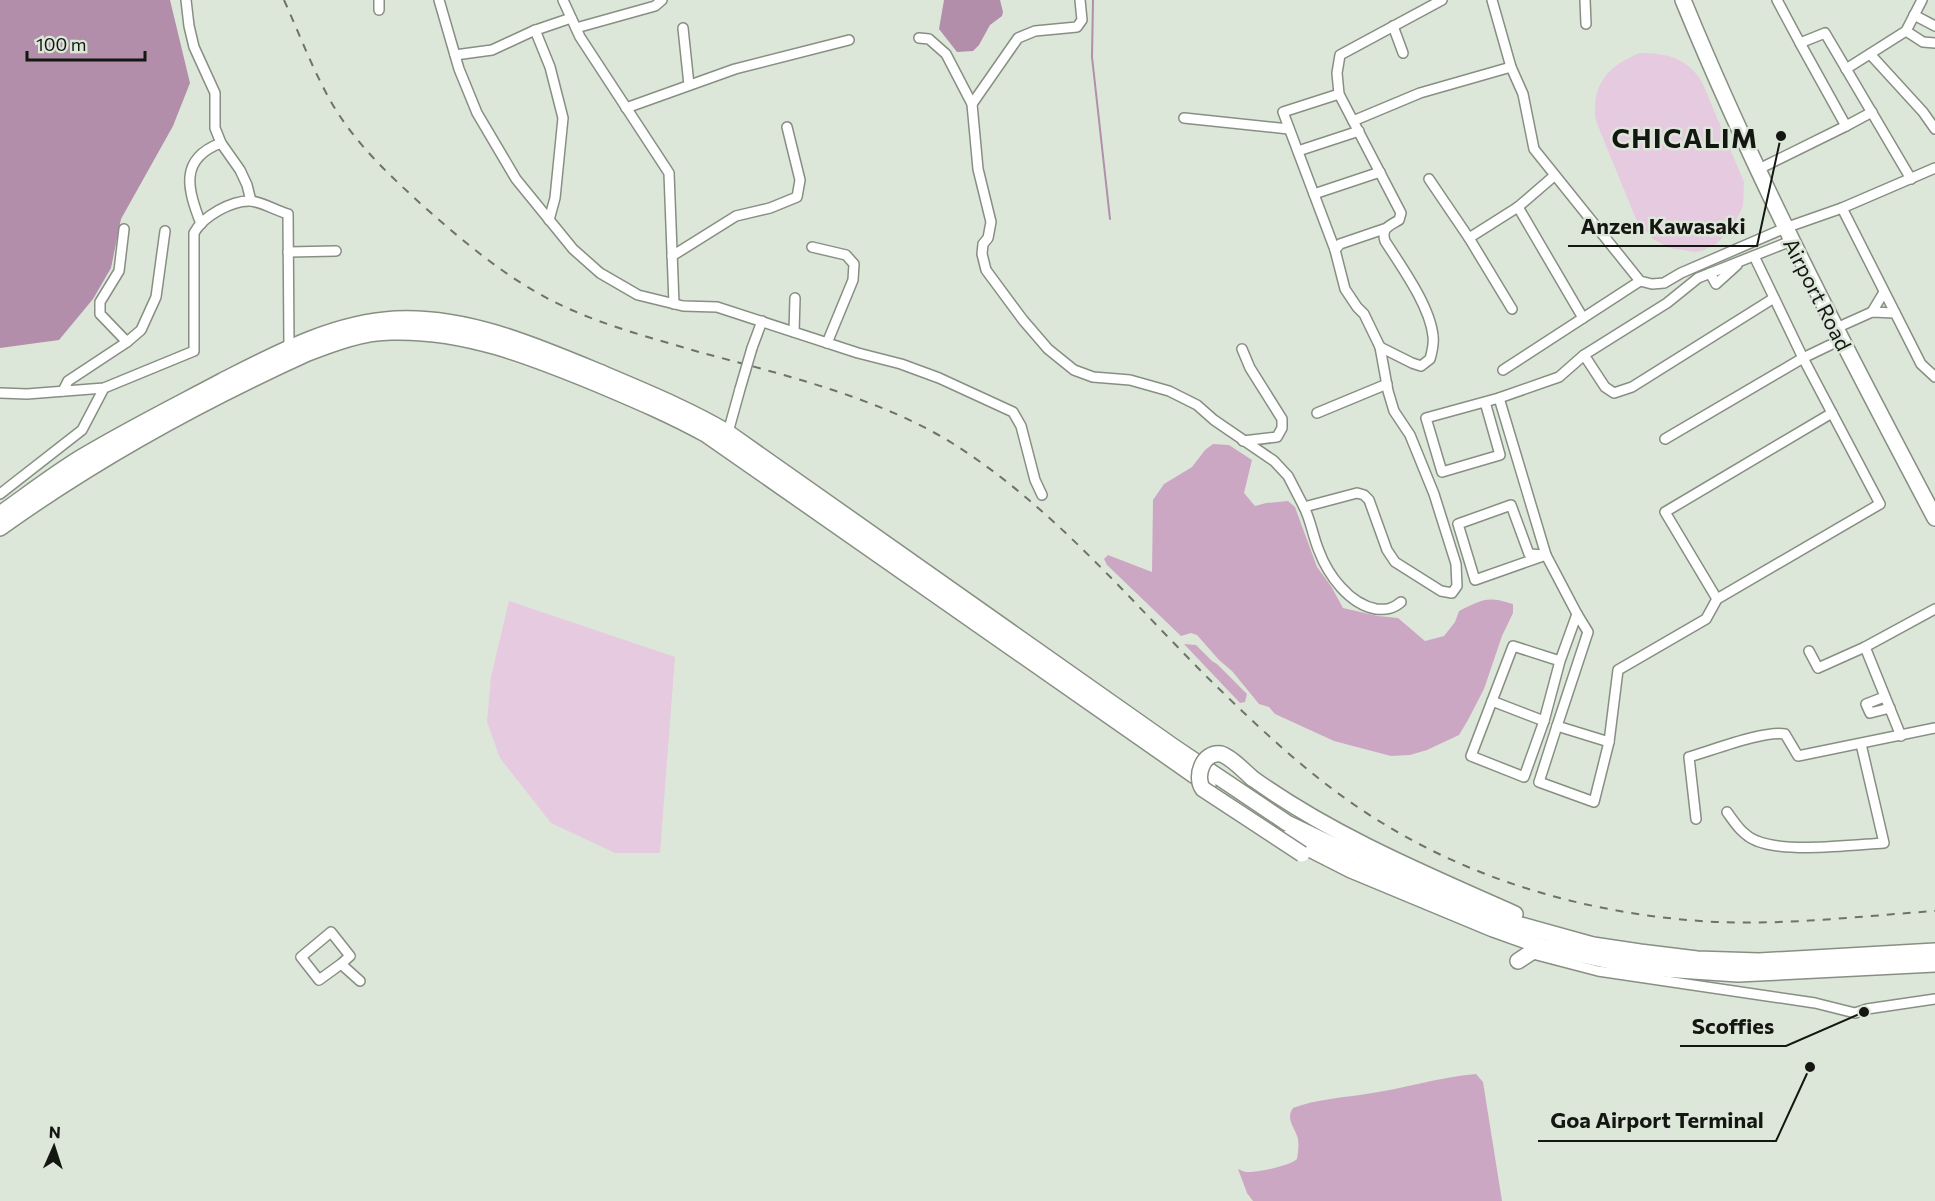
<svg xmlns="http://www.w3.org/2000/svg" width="1935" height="1201" font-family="Commissioner,sans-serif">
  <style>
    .green { fill: #e6cadf }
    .forest { fill: #cca7c4 }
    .water { fill: #b28eaa }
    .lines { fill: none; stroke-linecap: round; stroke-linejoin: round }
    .stream { stroke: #b28eaa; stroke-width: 2 }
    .minor-casing { stroke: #878f83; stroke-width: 12 }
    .trunk-casing { stroke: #878f83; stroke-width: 18 }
    .minor { stroke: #fff; stroke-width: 9 }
    .trunk { stroke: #fff; stroke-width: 15 }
    .rail { stroke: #6d736a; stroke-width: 2; stroke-dasharray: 8 8; stroke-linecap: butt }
    .minor-bridge-casing { stroke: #878f83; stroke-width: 12; stroke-linecap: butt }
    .trunk-bridge-casing { stroke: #878f83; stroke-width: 18; stroke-linecap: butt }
    .minor-bridge { stroke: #fff; stroke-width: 9 }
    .trunk-bridge { stroke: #fff; stroke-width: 15 }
    .labels { text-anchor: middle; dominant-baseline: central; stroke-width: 5; stroke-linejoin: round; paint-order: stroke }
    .street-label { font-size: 21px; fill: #131611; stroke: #dde7d9 }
    .district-label { font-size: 27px; font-weight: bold; letter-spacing: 1.5px; fill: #131611; stroke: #dde7d9 }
    .leader { fill: none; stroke: #131611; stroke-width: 2 }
    .callout-dot { fill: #131611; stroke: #dde7d9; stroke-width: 2 }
    .callout-label { font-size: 22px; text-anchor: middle; font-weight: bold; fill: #131611; stroke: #dde7d9; stroke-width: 5; stroke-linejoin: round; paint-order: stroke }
  </style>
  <rect width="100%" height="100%" fill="#dde7d9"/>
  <g class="green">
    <path d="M1640 53C1667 53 1687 58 1702 82L1744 182 1743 206 1732 229 1716 244 1702 251 1695 252 1670 248 1653 239 1636 219 1596 121C1590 86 1608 65 1640 53Z"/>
    <polygon points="509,601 675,657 660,853 615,853 551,823 500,758 487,722 491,677"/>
  </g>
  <g class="forest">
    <path d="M1213 444 1229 445 1252 460 1244 493 1255 506 1266 503 1288 501 1295 507 1317 567 1331 586 1343 608 1378 616 1398 618 1425 641 1444 636 1455 622 1459 611C1484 599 1486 596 1513 604V613L1502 636 1484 689 1468 720 1459 735 1427 750 1410 755 1391 756 1334 741 1275 714 1269 707 1259 704 1232 671 1219 660 1197 635 1191 633 1181 636 1107 565 1104 559 1108 555 1152 572 1153 500 1164 484 1192 467 1205 450Z"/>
    <polygon points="1184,644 1196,645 1212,661 1217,664 1247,694 1245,702 1240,703"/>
    <path d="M1476 1074 1483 1082 1502 1201H1253L1247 1193 1238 1169C1241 1170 1244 1172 1247 1172 1256 1173 1292 1165 1297 1159 1298 1152 1299 1146 1298 1139 1295 1127 1285 1119 1293 1108 1317 1099 1341 1098 1366 1094 1403 1089 1439 1077 1476 1074Z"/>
  </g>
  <g class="water">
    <polygon points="0,0 170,0 190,83 173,126 121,219 111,268 93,299 59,340 0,348"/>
    <polygon points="944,0 1000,0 1003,12 1002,16 990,25 979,45 973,51 957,52 939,29"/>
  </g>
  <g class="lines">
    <polyline class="stream" points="1093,0 1092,57 1110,219"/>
    <g class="minor-casing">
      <g id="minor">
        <polyline points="186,0 189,26 194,47 215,93 215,128 221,143 240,170 247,185 251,201"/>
        <polyline points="379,0 379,10"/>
        <polyline points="439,0 459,69 477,113 516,179 573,249 600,273 638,295 683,306 717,307 858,353 901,364 939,378 1013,412 1021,426 1035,480 1042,495"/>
        <polyline points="563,0 580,37 669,173 674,304"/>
        <polyline points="1492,0 1511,67 1523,94 1534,149 1640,281 1652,284 1664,283 1681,273 1785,228 1842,208 1935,168"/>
        <polyline points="1585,0 1586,24"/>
        <polyline points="1777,0 1800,43 1825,33 1911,179"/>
        <polyline points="1914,15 1935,26"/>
        <polyline points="1393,26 1403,53"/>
        <polyline points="576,28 655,6 662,0"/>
        <polyline points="683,28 689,85"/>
        <polyline points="535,30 550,67 563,118 555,198 549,220"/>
        <polyline points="1906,31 1923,42 1935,43"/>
        <polyline points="919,38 929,39 946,54 972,104 978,169 991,222 988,238 983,244 982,254 986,270 1023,320 1048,349 1074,370 1093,377 1130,380 1169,391 1197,405 1214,420 1274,461 1288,476 1304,507 1357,493 1364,495 1369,500 1387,550 1395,562 1441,591 1452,593 1457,586 1456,564 1434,494 1410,435 1394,411 1388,391 1380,347 1364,314 1357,307 1345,289 1335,250 1340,244 1384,229"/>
        <polyline points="1800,43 1846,126 1872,112"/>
        <polyline points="1870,54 1923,112 1935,129"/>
        <polyline points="455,55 492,50 533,31 571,18"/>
        <polyline points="1846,69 1906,31 1922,0"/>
        <polyline points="972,104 1018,38 1035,31 1077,27 1082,20 1080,0"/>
        <polyline points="626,108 735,69 849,40"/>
        <polyline points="1184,118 1289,129"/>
        <polyline points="1353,121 1420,93 1511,67"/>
        <polyline points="1298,151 1359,131"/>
        <polyline points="1763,167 1846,126"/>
        <polyline points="1429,179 1469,238"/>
        <polyline points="1314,194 1380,172"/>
        <polyline points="1518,207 1583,318"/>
        <polyline points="1842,208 1921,364 1935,377"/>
        <path d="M201 224C188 190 178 159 221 143"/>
        <polyline points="124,229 119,271 100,302 100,314 127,342"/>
        <polyline points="812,247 846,255 854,264 853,280 827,343"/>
        <polyline points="1335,250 1283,112 1339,94"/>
        <polyline points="288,252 336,251"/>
        <polyline points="672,256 736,216 770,208 797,197 800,180 787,127"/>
        <polyline points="1710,273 1716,284 1737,265"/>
        <polyline points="1512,309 1469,238 1518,207 1554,176"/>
        <polyline points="1872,312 1884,292"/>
        <polyline points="1843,325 1872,312 1895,313"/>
        <polyline points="794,332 795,298"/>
        <path d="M1380 347 1412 363 1421 366 1430 359C1432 352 1434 343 1433 336 1430 306 1401 266 1385 241 1381 228 1389 226 1399 220L1401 213 1339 94 1337 73 1340 55 1442 0"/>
        <polyline points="752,348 762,321"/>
        <polyline points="1242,349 1250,368 1282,419 1282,428 1277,437 1243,441"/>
        <polyline points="1584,355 1605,387 1614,393 1632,387 1774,298"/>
        <polyline points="1503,370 1640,281"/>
        <polyline points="63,391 68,381 127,342 141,330 156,297 165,231"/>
        <path d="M0 393 27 394 104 388 194 351V233C203 216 232 200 251 201 262 202 277 211 288 214L289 347"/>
        <polyline points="1499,398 1546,555 1577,614 1588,632 1557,726 1609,742 1618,670 1706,619 1717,599 1880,504 1803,358 1754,256"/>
        <polyline points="1485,402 1500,455 1442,472 1426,418 1499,398 1559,377 1584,355 1667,303 1698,278 1791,241"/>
        <polyline points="1317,413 1387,384"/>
        <polyline points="727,436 740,389"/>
        <polyline points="1665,439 1803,358 1830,345"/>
        <polyline points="0,494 82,430 104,388"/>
        <polygon points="1511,505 1529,554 1546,555 1475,580 1458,524"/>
        <path d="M1304 507C1311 521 1313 537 1319 551 1328 575 1349 604 1376 609 1386 610 1393 609 1401 602"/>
        <polyline points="1717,599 1665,512 1832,413"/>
        <polyline points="1865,647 1901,736"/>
        <polyline points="1809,651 1818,668 1865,647 1935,609"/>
        <polyline points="1560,661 1544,721 1524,777 1471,756 1513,646 1560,661 1577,614"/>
        <polyline points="1884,697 1866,704 1870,713 1890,708"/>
        <polyline points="1492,701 1544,721"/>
        <polyline points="1557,726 1539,782 1594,802 1609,742"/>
        <path d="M1727 812C1735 823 1743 836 1757 841 1786 853 1852 845 1884 843L1861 744"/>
        <path d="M1696 819 1689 757C1711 751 1764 730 1785 734L1798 756 1935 728"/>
        <polyline points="1529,953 1598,971 1815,1003 1855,1013 1867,1009 1935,999"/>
        <polyline points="341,964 350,956 331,932 301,957 319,980 341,964 360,981"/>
      </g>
    </g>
    <g class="trunk-casing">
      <g id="trunk">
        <path d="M1683 0C1756 178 1845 348 1935 518"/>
        <path d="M0 514C27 495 54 474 82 457 127 430 175 406 222 381 277 353 332 323 395 319 467 315 539 347 604 374 646 392 688 409 727 432L1174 747 1287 823 1414 884 1510 922 1593 945 1640 952 1697 959 1759 961 1935 951"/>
        <path d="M0 528C96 459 200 402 308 353 334 343 363 332 392 332 464 330 529 356 595 383 633 399 671 415 707 435L1208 785"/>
        <path d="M1252 778C1333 836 1425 874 1515 914"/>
        <polyline points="1288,838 1351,870 1493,929 1541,946 1610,961 1663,969 1738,974 1935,964"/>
        <polyline points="1518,961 1541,946"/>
      </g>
    </g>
    <use href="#minor" class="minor"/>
    <use href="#trunk" class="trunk"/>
    <path class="rail" d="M284 0C299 33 312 68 330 100 353 141 387 173 421 204 466 244 512 283 567 308 609 327 655 339 699 352 781 374 880 398 952 443 1051 505 1126 596 1208 678 1262 731 1319 785 1384 824 1483 885 1601 916 1716 922 1789 925 1863 916 1935 911"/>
    <g class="minor-bridge-casing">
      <polyline id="minor-bridge" points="740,389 752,348"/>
    </g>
    <g class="trunk-bridge-casing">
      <path id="trunk-bridge" d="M1252 778C1244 771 1231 757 1221 754 1203 751 1194 777 1203 789L1302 854"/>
    </g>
    <use href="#minor-bridge" class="minor-bridge"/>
    <use href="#trunk-bridge" class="trunk-bridge"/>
  </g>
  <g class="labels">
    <g class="street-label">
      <text transform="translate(1818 294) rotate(63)">Airport Road</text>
    </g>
    <g class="district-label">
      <text x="1685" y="137">CHICALIM</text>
    </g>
  </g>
  <path class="leader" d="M1781 136L1757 246H1568M1864 1012L1786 1046H1680M1810 1067L1776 1141H1538"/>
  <g class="callout-dot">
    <circle cx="1781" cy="136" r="6"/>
    <circle cx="1864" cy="1012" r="6"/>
    <circle cx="1810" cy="1067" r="6"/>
  </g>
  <g class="callout-label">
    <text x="1663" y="234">Anzen Kawasaki</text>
    <text x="1733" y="1034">Scoffies</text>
    <text x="1657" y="1128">Goa Airport Terminal</text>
  </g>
  <g transform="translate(54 1147) rotate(3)" stroke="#dde7d9" stroke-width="4.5" paint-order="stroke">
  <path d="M0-4.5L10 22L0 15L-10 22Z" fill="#131611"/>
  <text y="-9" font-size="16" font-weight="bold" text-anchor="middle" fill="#131611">N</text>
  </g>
  <path d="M27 51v9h118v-9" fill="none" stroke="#131611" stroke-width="3"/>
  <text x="36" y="51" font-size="18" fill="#131611" stroke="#dde7d9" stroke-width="4.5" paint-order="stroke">100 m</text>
</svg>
